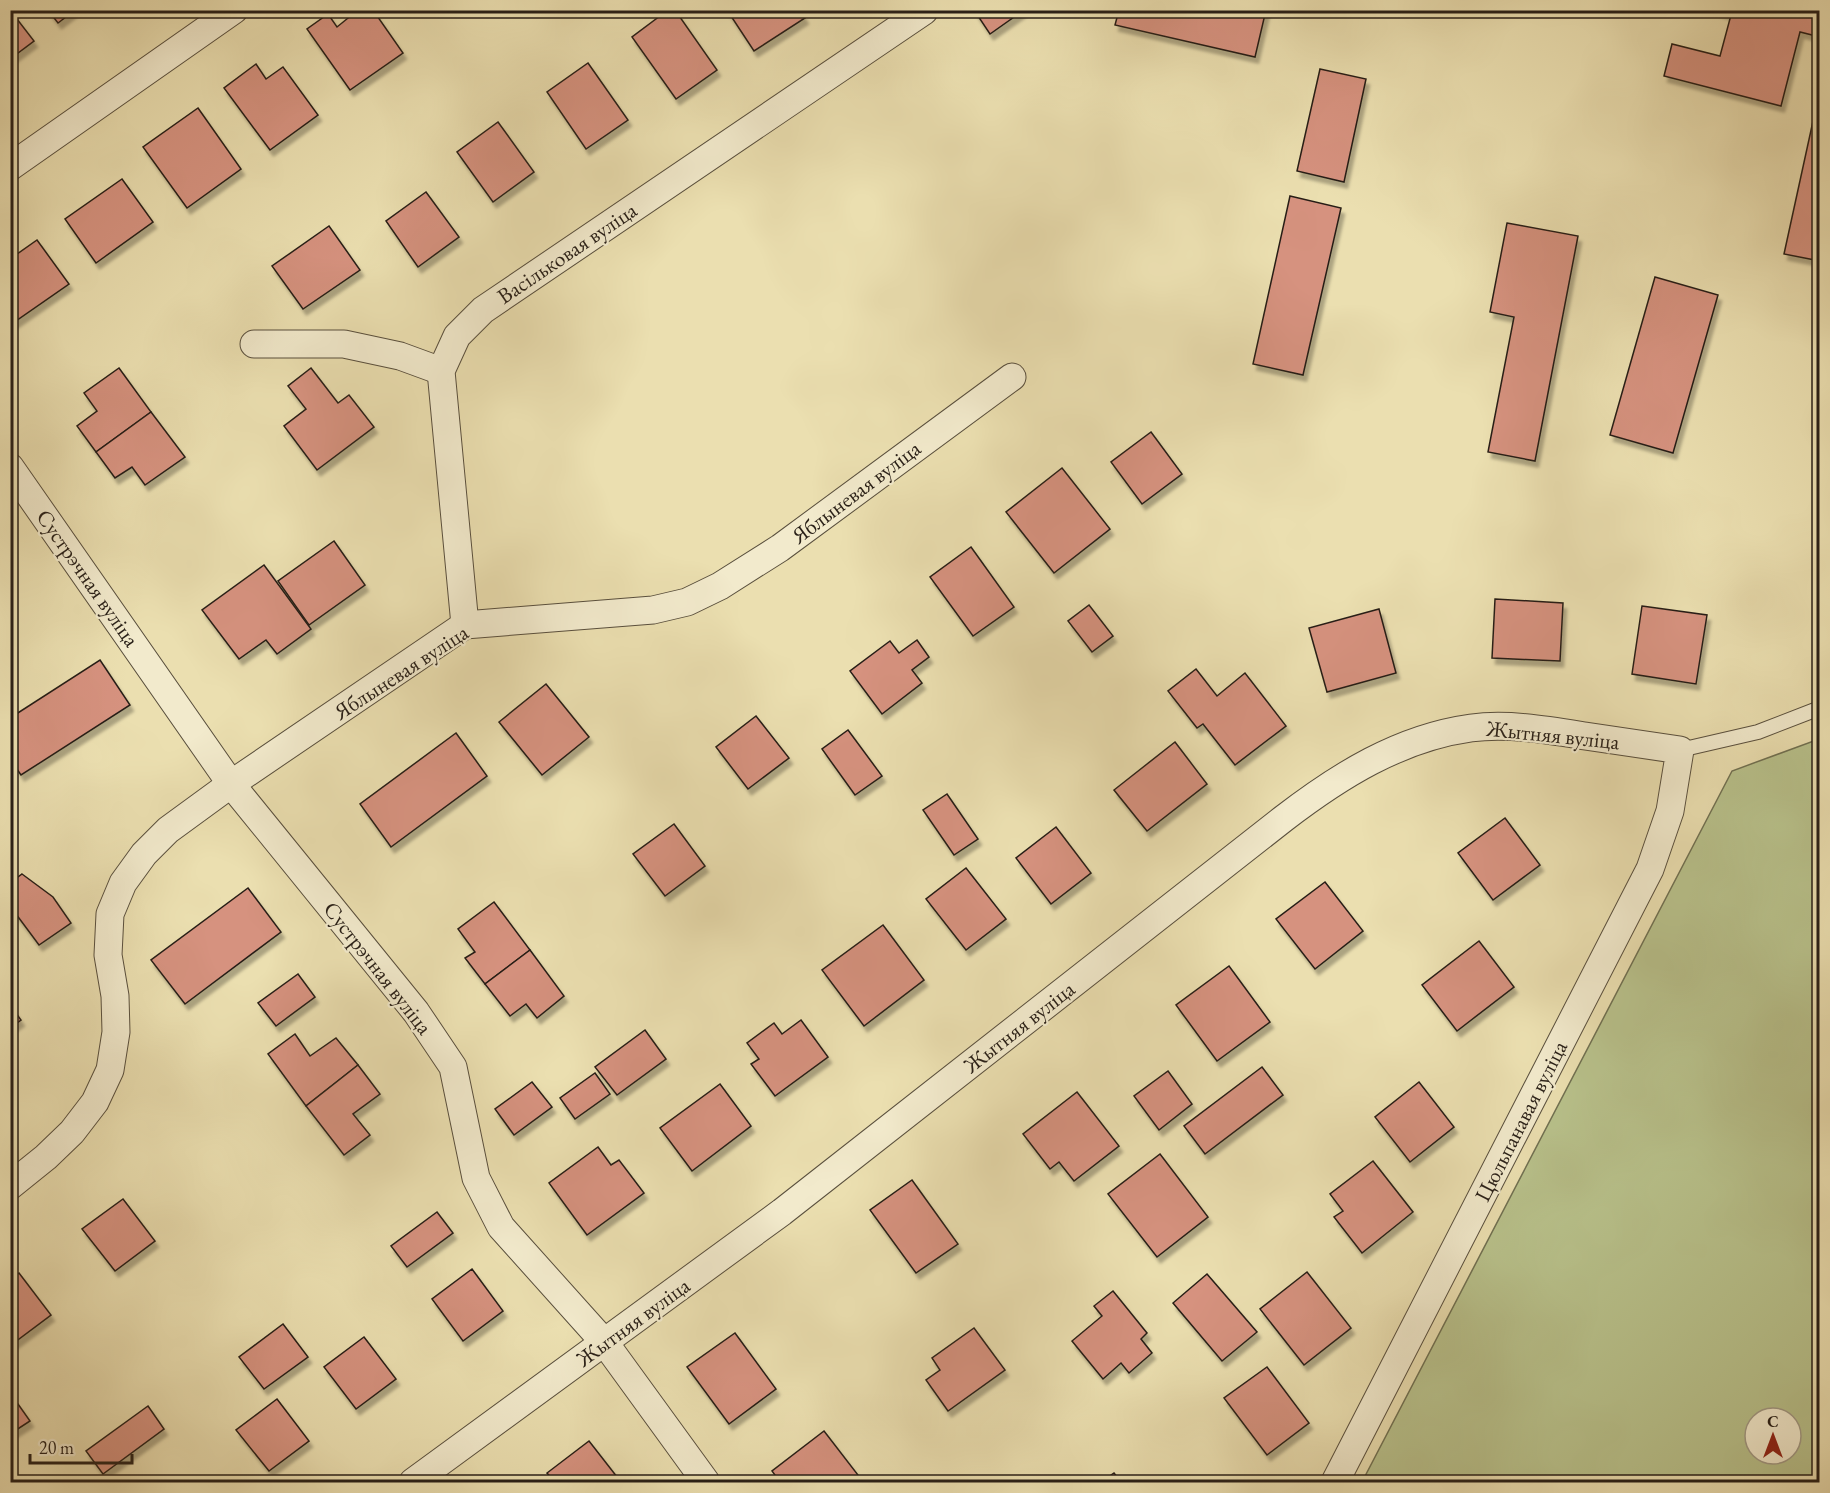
<svg xmlns="http://www.w3.org/2000/svg" width="1830" height="1493" font-family="'EB Garamond',serif">
  <style>
    .green { fill: #b8c18b; stroke: #707051; stroke-width: 1.5; fill-rule: evenodd }
    .building { fill: #d6927f; stroke: #281f17; stroke-width: 1.5; filter: url(#shadow) }
    .lines { fill: none; stroke-linecap: round; stroke-linejoin: round }
    .lane-casing { stroke: #594f3d; stroke-width: 16 }
    .street-casing { stroke: #594f3d; stroke-width: 29 }
    .lane { stroke: #f2eacc; stroke-width: 14 }
    .street { stroke: #f2eacc; stroke-width: 27 }
    .labels { text-anchor: middle; dominant-baseline: central; stroke-width: 4.5; stroke-linejoin: round; paint-order: stroke }
    .street-label { font-size: 22px; fill: #281f17; stroke: #f2eacc }
  </style>
  <defs>
    <filter id="shadow"><feDropShadow dx="3.5" dy="6" stdDeviation="1.5" flood-color="#0004"/></filter>
  </defs>
  <rect width="100%" height="100%" fill="#ebdfb0"/>
  <filter id="stains"><feTurbulence type="fractalNoise" baseFrequency=".00333" numOctaves="4"/><feColorMatrix values="0 0 0 0 .2 0 0 0 0 .09 0 0 0 0 .02 0 0 0 .5 -.17"/></filter>
  <radialGradient id="worn" r=".72"><stop offset=".6" stop-color="#630" stop-opacity="0"/><stop offset="1" stop-color="#630" stop-opacity=".3"/></radialGradient>
  <path class="green" d="M1819 739V1482H1362L1732 771ZM1755 1418H1791V1454H1755Z"/>
  <g class="building">
    <polygon points="10,10 34,41 10,59"/>
    <polygon points="48,10 75,10 58,23"/>
    <polygon points="358,10 373,10 403,53 350,90 307,29 328,14 337,27"/>
    <polygon points="668,10 675,10 717,70 676,99 632,37"/>
    <polygon points="727,10 800,10 805,18 754,51"/>
    <polygon points="974,10 1024,10 990,34"/>
    <polygon points="1119,10 1266,10 1255,57 1115,25"/>
    <polygon points="1715,10 1820,10 1820,37 1800,32 1781,106 1664,76 1672,44 1720,56 1731,15"/>
    <polygon points="588,63 628,120 586,149 547,92"/>
    <polygon points="256,64 266,79 283,67 318,115 270,150 224,88"/>
    <polygon points="1320,69 1366,79 1344,182 1297,171"/>
    <polygon points="1820,89 1820,261 1784,254"/>
    <polygon points="198,108 241,169 187,208 143,147"/>
    <polygon points="498,122 534,172 493,202 457,152"/>
    <polygon points="122,179 153,222 96,263 65,219"/>
    <polygon points="426,192 459,237 418,267 386,221"/>
    <polygon points="1290,196 1341,208 1303,375 1253,364"/>
    <polygon points="1507,223 1578,236 1535,461 1488,452 1514,317 1490,312"/>
    <polygon points="329,226 360,270 303,309 272,266"/>
    <polygon points="37,240 69,284 10,325 10,259"/>
    <polygon points="1655,277 1718,295 1673,453 1610,435"/>
    <polygon points="119,368 151,412 96,452 77,426 97,411 84,393"/>
    <polygon points="311,368 338,403 349,395 374,427 317,470 284,426 306,409 288,386"/>
    <polygon points="151,412 185,457 145,485 132,467 115,478 96,452"/>
    <polygon points="1151,432 1182,474 1142,504 1111,462"/>
    <polygon points="1062,468 1110,529 1054,573 1006,512"/>
    <polygon points="334,541 365,585 309,625 278,581"/>
    <polygon points="971,547 1014,607 973,636 930,577"/>
    <polygon points="264,565 311,629 277,654 266,640 239,659 202,610"/>
    <polygon points="1495,599 1563,603 1560,661 1492,658"/>
    <polygon points="1089,605 1113,636 1092,652 1068,621"/>
    <polygon points="1642,606 1707,615 1696,684 1632,674"/>
    <polygon points="1379,609 1396,673 1327,692 1309,628"/>
    <polygon points="917,640 929,657 912,670 922,683 882,714 850,671 890,641 899,653"/>
    <polygon points="100,660 130,705 21,775 10,759 10,718"/>
    <polygon points="1196,669 1217,696 1245,673 1286,726 1235,765 1203,724 1197,728 1168,691"/>
    <polygon points="546,684 589,737 542,775 499,722"/>
    <polygon points="756,716 789,758 748,789 716,747"/>
    <polygon points="848,730 882,776 855,795 822,749"/>
    <polygon points="456,733 487,776 391,847 360,804"/>
    <polygon points="1175,742 1207,784 1147,831 1114,790"/>
    <polygon points="947,794 978,839 954,855 923,810"/>
    <polygon points="1505,818 1540,865 1493,900 1458,853"/>
    <polygon points="674,824 705,866 665,896 633,854"/>
    <polygon points="1056,827 1091,873 1051,904 1016,858"/>
    <polygon points="966,868 1006,919 966,950 926,899"/>
    <polygon points="22,874 53,897 71,923 39,945 10,906 10,883"/>
    <polygon points="1325,882 1363,931 1315,969 1276,919"/>
    <polygon points="248,888 281,932 185,1004 151,960"/>
    <polygon points="494,902 530,950 485,984 465,958 475,952 458,929"/>
    <polygon points="883,925 924,980 864,1026 822,970"/>
    <polygon points="1479,941 1514,987 1457,1031 1422,985"/>
    <polygon points="530,950 564,996 537,1018 526,1004 510,1016 485,984"/>
    <polygon points="1229,966 1270,1022 1217,1061 1176,1005"/>
    <polygon points="298,974 315,997 276,1026 258,1003"/>
    <polygon points="10,1005 21,1020 10,1028"/>
    <polygon points="801,1020 828,1057 775,1096 751,1064 759,1059 747,1043 774,1023 782,1034"/>
    <polygon points="645,1030 666,1059 617,1095 595,1067"/>
    <polygon points="295,1034 310,1056 336,1038 358,1065 306,1106 268,1054"/>
    <polygon points="358,1065 380,1094 353,1114 370,1135 344,1155 306,1106"/>
    <polygon points="1262,1067 1283,1095 1205,1154 1184,1126"/>
    <polygon points="1168,1071 1192,1104 1159,1130 1134,1096"/>
    <polygon points="595,1073 610,1094 575,1119 560,1098"/>
    <polygon points="532,1082 552,1107 514,1135 495,1109"/>
    <polygon points="1419,1082 1454,1127 1410,1162 1375,1117"/>
    <polygon points="720,1084 751,1126 692,1171 660,1128"/>
    <polygon points="1077,1092 1119,1146 1074,1181 1059,1162 1050,1169 1023,1134"/>
    <polygon points="598,1147 611,1165 619,1160 644,1193 587,1235 549,1183"/>
    <polygon points="1160,1154 1208,1217 1157,1257 1108,1194"/>
    <polygon points="1373,1161 1413,1212 1362,1253 1334,1217 1343,1211 1330,1194"/>
    <polygon points="912,1180 958,1244 916,1273 870,1210"/>
    <polygon points="123,1199 155,1241 115,1271 82,1229"/>
    <polygon points="437,1212 453,1233 407,1267 391,1246"/>
    <polygon points="472,1269 503,1311 463,1341 432,1299"/>
    <polygon points="1307,1272 1351,1328 1304,1365 1260,1309"/>
    <polygon points="19,1273 51,1315 11,1345 10,1280"/>
    <polygon points="1207,1274 1257,1332 1222,1361 1173,1303"/>
    <polygon points="1113,1291 1147,1333 1141,1339 1152,1353 1129,1373 1121,1363 1103,1379 1072,1341 1102,1316 1094,1306"/>
    <polygon points="283,1324 308,1357 264,1389 239,1357"/>
    <polygon points="974,1328 1005,1370 948,1411 926,1380 940,1370 932,1358"/>
    <polygon points="735,1333 776,1389 729,1424 687,1367"/>
    <polygon points="364,1337 396,1379 356,1409 324,1367"/>
    <polygon points="1267,1367 1309,1423 1267,1455 1224,1398"/>
    <polygon points="277,1399 309,1441 269,1471 236,1430"/>
    <polygon points="18,1404 30,1421 10,1434 10,1409"/>
    <polygon points="148,1406 164,1429 103,1474 86,1451"/>
    <polygon points="824,1431 858,1475 849,1482 780,1482 772,1471"/>
    <polygon points="589,1441 621,1482 555,1482 547,1473"/>
    <polygon points="1114,1473 1121,1482 1101,1482"/>
  </g>
  <g class="lines">
    <g class="lane-casing">
      <polyline id="lane" points="1680,750 1758,732 1820,708"/>
    </g>
    <g class="street-casing">
      <g id="street">
        <polyline points="10,167 234,10"/>
        <polyline points="254,344 344,344 400,356 441,371"/>
        <polyline points="10,467 231,784 416,1012 453,1067 476,1178 501,1227 605,1343 706,1482"/>
        <polyline points="465,625 441,371 457,336 483,310 924,11"/>
        <polyline points="10,1186 46,1157 72,1132 95,1102 110,1070 116,1032 115,996 108,955 110,914 123,883 144,854 168,830 231,784 465,625 653,610 687,602 720,586 780,548 1012,377"/>
        <path d="M413 1482 782 1212 1283 819C1339 776 1399 738 1471 728 1508 723 1548 730 1585 736 1617 741 1648 745 1680 750L1670 811 1650 869 1335 1482"/>
      </g>
    </g>
    <use href="#lane" class="lane"/>
    <use href="#street" class="street"/>
  </g>
  <g class="labels">
    <g class="street-label">
      <text transform="translate(567 253) rotate(-34)">Васільковая вуліца</text>
      <text transform="translate(856 492) rotate(-37)">Яблыневая вуліца</text>
      <text transform="translate(88 578) rotate(55)">Сустрэчная вуліца</text>
      <text transform="translate(401 672) rotate(-33)">Яблыневая вуліца</text>
      <text transform="translate(1553 735) rotate(6)">Жытняя вуліца</text>
      <text transform="translate(378 968) rotate(52)">Сустрэчная вуліца</text>
      <text transform="translate(1019 1027) rotate(-38)">Жытняя вуліца</text>
      <text transform="translate(1521 1121) rotate(-63)">Цюльпанавая вуліца</text>
      <text transform="translate(633 1322) rotate(-36)">Жытняя вуліца</text>
    </g>
  </g>
  <rect width="1830" height="1493" fill="none" stroke="#ebdfb0" stroke-width="36"/>
  <rect x="12" y="12" width="1806" height="1469" fill="none" stroke="#281f17" stroke-width="3"/>
  <rect x="18" y="18" width="1794" height="1457" fill="none" stroke="#281f17" stroke-width="1.5"/>
  <g transform="translate(1773 1436)"><circle r="28" fill="#f2eacc" stroke="#a19984" stroke-width="1.5"/>
  <path d="M0-4.5L10 22L0 15L-10 22Z" fill="#8f2418"/>
  <text y="-9" font-size="16" font-weight="bold" text-anchor="middle" fill="#281f17">С</text>
  </g>
  <path d="M30 1454v9h102v-9" fill="none" stroke="#281f17" stroke-width="3"/>
  <text x="39" y="1454" font-size="18" fill="#281f17" stroke="#f2eacc" stroke-width="4.5" paint-order="stroke">20 m</text>
  <rect width="100%" height="100%" filter="url(#stains)"/>
  <rect width="100%" height="100%" fill="url(#worn)"/>
</svg>
